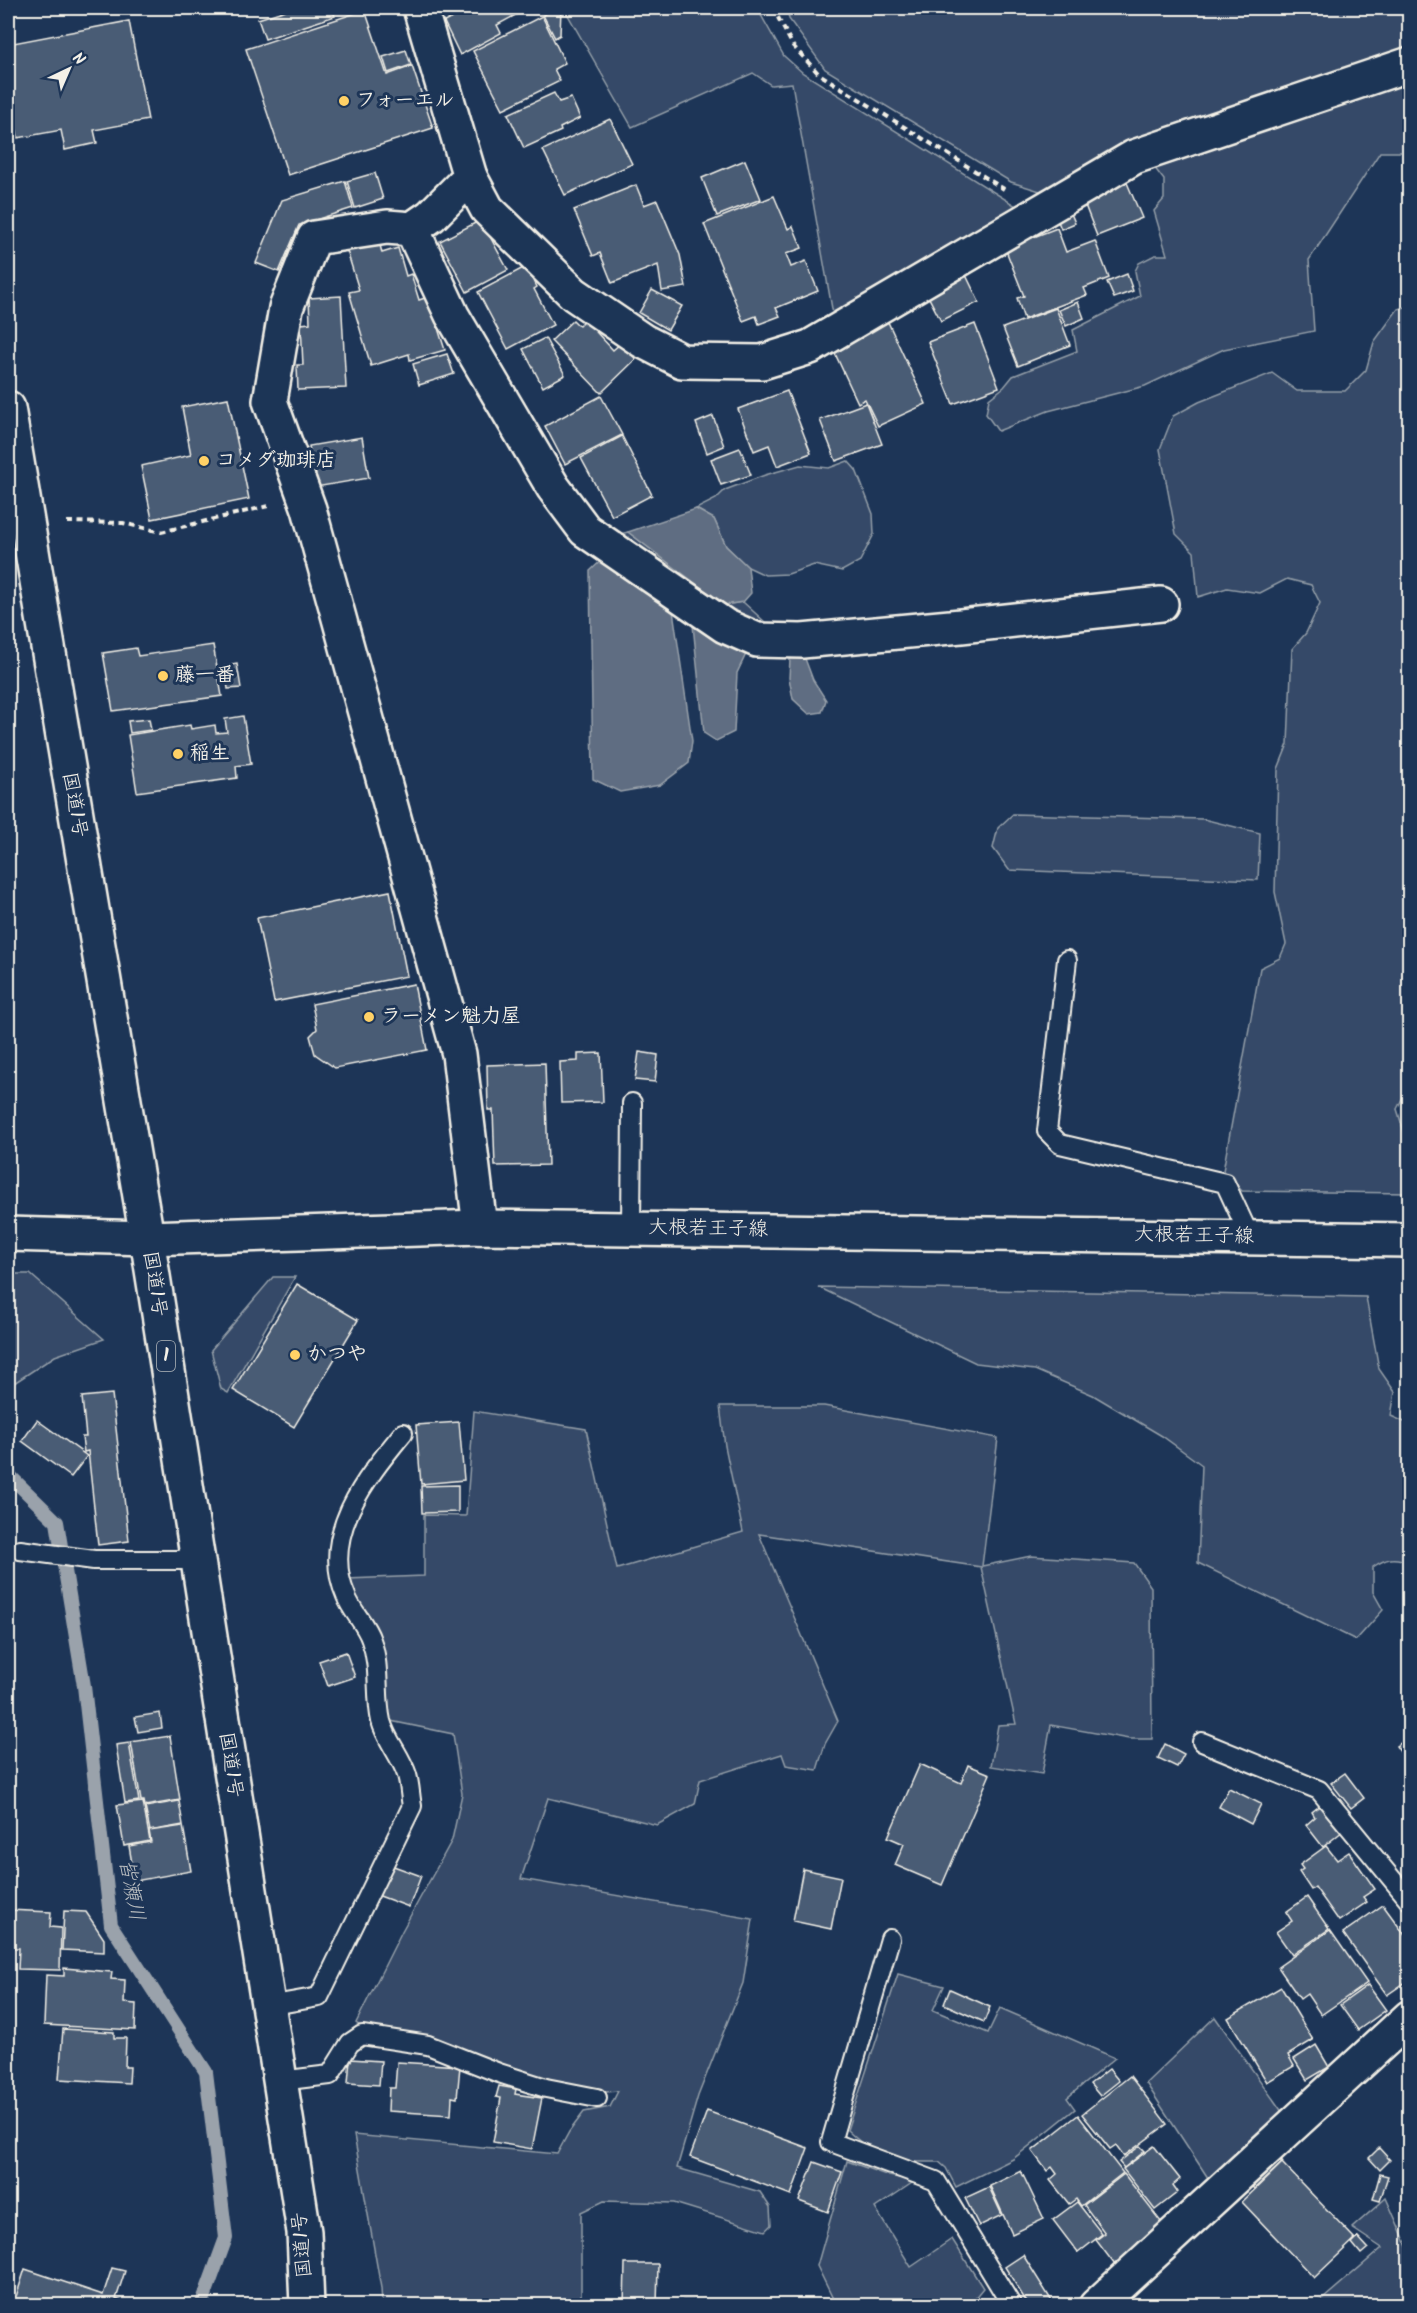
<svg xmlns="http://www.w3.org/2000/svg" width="1417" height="2313" font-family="Kalam,'Klee One',sans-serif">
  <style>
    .green { fill: #354a67; stroke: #949ea8; stroke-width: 1.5 }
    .water { fill: #5e6d82; stroke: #9aa2ab; stroke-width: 1.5 }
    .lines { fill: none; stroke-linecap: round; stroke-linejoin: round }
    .stream { stroke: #9aa2ab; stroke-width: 14 }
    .building { fill: #485b74; stroke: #f4f1e8; stroke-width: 1.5 }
    .service-casing { stroke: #f4f1e8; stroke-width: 22 }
    .minor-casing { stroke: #f4f1e8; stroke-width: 38 }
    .tertiary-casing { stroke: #f4f1e8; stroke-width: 38 }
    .trunk-casing { stroke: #f4f1e8; stroke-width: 38 }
    .path { stroke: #f4f1e8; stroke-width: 4; stroke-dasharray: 6 4.5; stroke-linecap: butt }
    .service { stroke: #1d3557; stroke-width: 18 }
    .minor { stroke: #1d3557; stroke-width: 33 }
    .tertiary { stroke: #1d3557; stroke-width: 33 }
    .trunk { stroke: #1d3557; stroke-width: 33 }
    .poi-dot { fill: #ffd166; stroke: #1d3557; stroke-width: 2 }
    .labels { text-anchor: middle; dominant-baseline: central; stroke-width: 6; stroke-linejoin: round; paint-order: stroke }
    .shield { fill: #1d3557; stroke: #b4b9bc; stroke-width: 1.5 }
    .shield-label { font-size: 18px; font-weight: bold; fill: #f4f1e8 }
    .poi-label { font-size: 20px; font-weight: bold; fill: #f4f1e8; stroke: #1d3557; text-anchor: start }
    .street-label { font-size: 20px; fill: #f4f1e8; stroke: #1d3557 }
    .water-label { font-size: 21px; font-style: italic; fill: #c0c3c4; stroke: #1d3557 }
  </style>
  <rect width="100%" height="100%" fill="#1d3557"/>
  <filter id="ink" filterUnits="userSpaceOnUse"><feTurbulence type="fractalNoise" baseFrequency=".0167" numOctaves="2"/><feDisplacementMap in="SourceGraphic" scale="12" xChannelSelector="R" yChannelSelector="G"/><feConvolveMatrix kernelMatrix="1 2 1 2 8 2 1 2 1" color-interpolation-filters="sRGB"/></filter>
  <g filter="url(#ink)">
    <g class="green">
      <polygon points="564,8 757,8 784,56 803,73 1024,211 834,320 792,83 771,85 753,73 632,127"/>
      <polygon points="787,8 1409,8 1409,54 1056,196 1011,182 825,69 789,19"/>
      <polygon points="1409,74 1409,152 1380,152 1309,260 1314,331 1224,349 1145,386 1048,411 998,431 986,414 989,399 1004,387 1013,376 1077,351 1073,330 1140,296 1135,271 1139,263 1155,255 1167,255 1154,211 1164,199 1164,180 1151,163"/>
      <polygon points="1409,306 1410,1083 1397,1109 1405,1135 1409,1139 1409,1193 1242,1191 1223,1171 1260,968 1280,958 1286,944 1275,892 1278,769 1288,744 1292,649 1306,633 1320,603 1311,585 1287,579 1260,593 1227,588 1198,597 1194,552 1176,534 1160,449 1173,416 1199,402 1272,373 1297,391 1345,391 1366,370 1374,342 1398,309"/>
      <polygon points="848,461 856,470 873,514 874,534 860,561 842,571 814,565 788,574 765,575 748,567 726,546 714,519 696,509 716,499 725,490 765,475 800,465 829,468"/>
      <polygon points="628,532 724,605 743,602 776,632 748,629 611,536"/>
      <polygon points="1013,814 1203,819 1260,833 1258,880 1009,870 993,848 998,828"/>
      <polygon points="8,1274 30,1274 104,1339 55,1356 8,1387"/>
      <polygon points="273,1277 295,1277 228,1393 221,1389 211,1350"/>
      <path d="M818 1287 1366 1297 1379 1369 1395 1392 1391 1416 1409 1424V1563C1395 1556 1386 1558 1373 1567V1592L1383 1610 1356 1640 1198 1563 1202 1465 1162 1436 1093 1395 1035 1370 976 1363Z"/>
      <polygon points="720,1406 824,1406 998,1438 982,1566 1031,1556 1134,1563 1151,1587 1152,1739 1129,1739 1051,1725 1042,1774 991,1766 998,1725 1016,1724 981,1567 759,1534 838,1721 825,1744 817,1770 786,1765 782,1754 700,1780 695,1804 657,1825 548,1798 521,1879 753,1919 743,1983 698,2096 677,2168 760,2192 770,2207 771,2225 765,2231 674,2203 604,2201 581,2212 581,2305 382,2305 381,2288 354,2135 557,2154 569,2132 584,2112 610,2107 618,2091 606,2092 565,2085 548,2078 517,2073 365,2030 356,2023 402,1931 452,1840 462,1794 453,1734 386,1720 364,1613 347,1579 424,1576 424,1515 466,1516 474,1411 586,1429 617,1569 743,1532 725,1446"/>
      <path d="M898 1974 944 1986 933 2010 988 2033 1000 2008 1115 2058 1067 2098 1075 2109 1013 2159 956 2187 946 2168 939 2162C896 2163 878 2160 847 2130Z"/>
      <polygon points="1215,2017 1285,2116 1210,2181 1146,2083"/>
      <polygon points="847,2161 889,2176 915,2181 875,2208 911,2267 952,2239 983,2288 969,2305 836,2305 817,2266"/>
      <polygon points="1386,2198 1409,2250 1409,2305 1316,2305 1382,2248 1352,2228"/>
    </g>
    <g class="water">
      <polygon points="696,509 714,519 726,546 748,567 751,593 743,602 724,605 628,532"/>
      <polygon points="605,557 672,604 692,741 689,763 660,785 620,792 593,779 590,571"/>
      <polygon points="697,617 747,652 737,673 734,732 716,741 704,733 693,625"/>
      <polygon points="804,656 813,680 826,700 822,712 809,714 793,699 789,678 790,659"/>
    </g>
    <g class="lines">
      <polyline class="stream" points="8,1474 57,1522 84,1686 111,1925 206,2072 226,2238 201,2306"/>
    </g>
    <g class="building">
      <polygon points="292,8 332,8 335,16 265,39 258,19"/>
      <polygon points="472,8 521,8 523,11 497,25 501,33 460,55 444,22"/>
      <polygon points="557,8 561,8 560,35 555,38 543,15"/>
      <polygon points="365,10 387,75 412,66 433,128 288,175 246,49"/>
      <polygon points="542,16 565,63 554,69 560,81 503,109 473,51"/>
      <polygon points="129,21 148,120 94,130 97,143 65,150 61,130 18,138 8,86 8,44"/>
      <polygon points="406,50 411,65 388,73 383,57"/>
      <polygon points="554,93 559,102 571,98 580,118 560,128 561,131 524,148 508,114"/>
      <polygon points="610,119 632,164 565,195 543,150"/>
      <polygon points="745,160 761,199 717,216 702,178"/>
      <polygon points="375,173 383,199 355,208 347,181"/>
      <polygon points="1125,178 1142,218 1097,236 1083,200"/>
      <polygon points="345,181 353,208 299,225 279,272 256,263 282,200"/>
      <polygon points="636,185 644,205 657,200 680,255 686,287 662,291 658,265 612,283 600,253 593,256 574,210"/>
      <polygon points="774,196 788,229 793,226 802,248 786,254 791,267 806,261 818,291 776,308 780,316 759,324 756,316 743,321 704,224"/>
      <polygon points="1070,211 1075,223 1061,229 1056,216"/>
      <polygon points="481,220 508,270 467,292 440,241"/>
      <polygon points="1057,228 1066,252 1095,241 1109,278 1084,288 1087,295 1024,319 1017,298 1024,296 1005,248"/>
      <polygon points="379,241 382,253 398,248 406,276 411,274 419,300 428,297 445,350 410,360 409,354 371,366 349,292 359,290 347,251"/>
      <polygon points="527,266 537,287 534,289 553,325 508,349 478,292"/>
      <polygon points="965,273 979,302 941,321 926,292"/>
      <polygon points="1127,274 1133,291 1114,298 1107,282"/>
      <polygon points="652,290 682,306 668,330 639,313"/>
      <polygon points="341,296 346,388 298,390 297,365 303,365 301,324 310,323 309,298"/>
      <polygon points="1078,302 1084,318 1066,326 1059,310"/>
      <polygon points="1056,308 1070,345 1018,366 1003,328"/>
      <polygon points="573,320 579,326 585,320 613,350 621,343 636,359 601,393 551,341"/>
      <polygon points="888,322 926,404 878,426 865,399 858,403 832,347"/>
      <polygon points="975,324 999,387 953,404 928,342"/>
      <polygon points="545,338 565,375 543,387 523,349"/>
      <polygon points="447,354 454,374 419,385 413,364"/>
      <polygon points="787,391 811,453 777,466 769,445 754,451 738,409"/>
      <polygon points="601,396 622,435 565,464 545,426"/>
      <polygon points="228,398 249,499 152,519 141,466 191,455 182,407"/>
      <polygon points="866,403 882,444 836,461 820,420"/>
      <polygon points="713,416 724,446 707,453 696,423"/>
      <polygon points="622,436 652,495 612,516 581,458"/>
      <polygon points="362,437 369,478 316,487 309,446"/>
      <polygon points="740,448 751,475 721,485 711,459"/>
      <polygon points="213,645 222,696 113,711 103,653 136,648 138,656"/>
      <polygon points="237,664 241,688 228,689 225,666"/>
      <polygon points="243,716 251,764 236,766 237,778 137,792 128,735 190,725 191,729 215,725 216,733 227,732 225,719"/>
      <polygon points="149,719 151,730 130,733 128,721"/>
      <polygon points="390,891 407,976 274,1002 257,918"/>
      <polygon points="414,984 427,1050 335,1068 315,1054 310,1036 317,1029 312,1004"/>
      <polygon points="639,1052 658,1055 655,1082 635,1080"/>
      <polygon points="601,1053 603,1102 561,1103 560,1062 578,1061 578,1054"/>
      <polygon points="545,1063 548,1165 495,1166 493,1110 488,1110 487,1065"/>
      <polygon points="297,1284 358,1320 294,1427 233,1390"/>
      <polygon points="112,1394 129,1541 98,1545 88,1451 84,1452 82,1437 86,1437 82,1397"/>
      <polygon points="37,1420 87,1456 71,1477 22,1441"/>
      <polygon points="459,1422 464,1480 421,1484 416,1425"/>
      <polygon points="458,1485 458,1512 422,1513 421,1486"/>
      <polygon points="8,1511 12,1546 8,1547"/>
      <polygon points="346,1652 355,1677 328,1686 319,1661"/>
      <polygon points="160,1713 162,1728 138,1732 135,1717"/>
      <polygon points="170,1736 180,1800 145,1806 144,1801 141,1801 131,1742"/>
      <polygon points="1410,1737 1410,1766 1396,1746"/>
      <polygon points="129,1743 139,1801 125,1803 116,1745"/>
      <polygon points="1165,1744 1184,1754 1177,1767 1158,1758"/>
      <polygon points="920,1764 961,1783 968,1765 990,1774 942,1885 895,1865 904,1844 888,1837"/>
      <polygon points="1345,1773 1364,1798 1351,1808 1331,1783"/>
      <polygon points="1229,1788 1261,1804 1251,1824 1219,1807"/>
      <polygon points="179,1801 183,1825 150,1831 145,1807"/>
      <polygon points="143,1802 150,1841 124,1846 117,1805"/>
      <polygon points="1322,1804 1343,1831 1323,1847 1306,1825 1315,1817 1312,1812"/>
      <polygon points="183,1826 191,1871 135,1881 129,1846 151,1842 149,1831"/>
      <polygon points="1326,1846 1337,1860 1349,1852 1375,1889 1363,1897 1367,1902 1339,1921 1315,1887 1311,1890 1299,1872 1303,1869 1300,1865"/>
      <polygon points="388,1864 421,1876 409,1907 377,1895"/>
      <polygon points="803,1869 841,1877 831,1929 793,1921"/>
      <polygon points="1307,1897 1329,1929 1292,1955 1276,1932 1292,1921 1286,1912"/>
      <polygon points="1383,1905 1410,1942 1410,1979 1387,1995 1343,1933"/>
      <polygon points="8,1910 51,1912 50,1927 61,1928 60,1970 18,1969 19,1948 8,1948"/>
      <polygon points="64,1911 86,1912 104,1939 104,1952 62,1950"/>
      <polygon points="1330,1930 1367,1983 1321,2015 1307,1994 1300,1999 1278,1967"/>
      <polygon points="64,1968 112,1972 111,1979 125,1980 124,2003 136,2004 135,2030 44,2025 46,1975 64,1976"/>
      <polygon points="1368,1985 1386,2010 1358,2030 1340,2005"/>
      <polygon points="1281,1987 1313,2040 1288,2055 1294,2066 1267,2082 1228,2018"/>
      <polygon points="950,1989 990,2007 984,2022 944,2004"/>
      <polygon points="63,2029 114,2032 114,2038 126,2038 125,2067 130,2067 129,2083 59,2079"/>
      <polygon points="1316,2045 1329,2067 1307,2080 1294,2059"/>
      <polygon points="350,2059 381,2061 379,2085 348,2083"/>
      <polygon points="397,2062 460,2066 457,2098 452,2097 451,2115 388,2111 389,2088 395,2088"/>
      <polygon points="1109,2069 1119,2081 1100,2096 1090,2084"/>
      <polygon points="1130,2076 1167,2124 1124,2156 1116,2145 1110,2149 1082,2114"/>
      <polygon points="499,2086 516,2089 515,2094 542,2098 532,2149 493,2142 501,2098 496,2097"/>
      <polygon points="707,2111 808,2148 791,2195 690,2157"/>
      <polygon points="1078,2115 1123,2173 1081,2206 1076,2199 1069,2204 1050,2180 1057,2174 1052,2167 1047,2171 1032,2151"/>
      <polygon points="1140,2146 1145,2151 1124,2168 1119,2162"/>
      <polygon points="1154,2146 1180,2179 1173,2185 1178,2192 1155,2210 1123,2169"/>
      <polygon points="1379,2148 1390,2160 1380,2170 1369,2158"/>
      <polygon points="1278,2156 1283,2162 1254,2189 1249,2183"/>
      <polygon points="814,2162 842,2172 828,2212 799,2201"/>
      <polygon points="1282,2163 1355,2239 1314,2278 1242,2202"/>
      <polygon points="1021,2171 1044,2219 1012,2234 990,2186"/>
      <polygon points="1124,2174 1165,2227 1115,2265 1096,2240 1105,2233 1084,2205"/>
      <polygon points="1380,2174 1388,2176 1380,2201 1373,2199"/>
      <polygon points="989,2187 1002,2215 979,2226 965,2198"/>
      <polygon points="1077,2202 1102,2234 1078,2253 1053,2220"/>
      <polygon points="1358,2237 1368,2248 1361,2254 1352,2243"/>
      <polygon points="1023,2255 1055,2306 1029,2306 1005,2267"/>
      <polygon points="625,2264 658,2264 657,2306 624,2306"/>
      <polygon points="112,2268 125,2271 116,2299 137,2306 13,2306 25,2269 103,2295"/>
      <polygon points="683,2301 772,2302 772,2306 683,2306"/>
    </g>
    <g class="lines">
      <g class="service-casing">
        <g id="service">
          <polyline points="1067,960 1047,1131 1060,1144 1225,1183 1250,1237"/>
          <polyline points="631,1228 632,1103"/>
          <polyline points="20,1550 94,1560 198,1560"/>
          <polyline points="1202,1742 1319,1790 1410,1901"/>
          <polyline points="890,1939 831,2142 936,2181 1012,2306"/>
          <path d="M268 2006 319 1997 412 1806C410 1796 410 1785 407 1775 401 1756 386 1740 381 1721 375 1694 381 1667 371 1640 366 1624 352 1612 346 1596 319 1535 367 1477 403 1433"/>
          <polyline points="280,2081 330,2075 350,2043 362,2035 428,2045 499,2073 546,2088 597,2098"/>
        </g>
      </g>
      <g class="minor-casing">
        <g id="minor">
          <polyline points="420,8 470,177 431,216 412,229 387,227 314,238 286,308 270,401 309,509 459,1054 480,1227"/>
          <polyline points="470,177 487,209 574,294 643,341 682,361 762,362 810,347 1134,157 1410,64"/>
          <polyline points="412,229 452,315 553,487 585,530 725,626 757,640 802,641 961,626 1161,604"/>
          <polyline points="1096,2306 1410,2017"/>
        </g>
      </g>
      <g class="tertiary-casing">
        <polyline id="tertiary" points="8,1234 147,1238 480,1227 1410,1240"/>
      </g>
      <g class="trunk-casing">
        <polyline id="trunk" points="8,408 147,1238 304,2232 307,2306"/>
      </g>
      <g class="path">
        <polyline points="773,8 793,46 819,74 1004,189"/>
        <polyline points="67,522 123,523 161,532 268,506"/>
      </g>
      <use href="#service" class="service"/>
      <use href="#minor" class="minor"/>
      <use href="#tertiary" class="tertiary"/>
      <use href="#trunk" class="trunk"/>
    </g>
  </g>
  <g class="poi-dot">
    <circle cx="344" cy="101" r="6"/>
    <circle cx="204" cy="461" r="6"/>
    <circle cx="163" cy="676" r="6"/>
    <circle cx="178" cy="754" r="6"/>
    <circle cx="369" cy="1017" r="6"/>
    <circle cx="295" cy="1355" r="6"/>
  </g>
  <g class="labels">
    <rect class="shield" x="157" y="1341" width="18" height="30" rx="4.5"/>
    <g class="shield-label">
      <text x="166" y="1356">1</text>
    </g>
    <g class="poi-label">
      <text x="356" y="101">フォーエル</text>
      <text x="216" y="461">コメダ珈琲店</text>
      <text x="175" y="676">藤一番</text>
      <text x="190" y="754">稲生</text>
      <text x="381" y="1017">ラーメン魁力屋</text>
      <text x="307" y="1355">かつや</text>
    </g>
    <g class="street-label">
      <text transform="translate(74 805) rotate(80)">国道1号</text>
      <text transform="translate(708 1229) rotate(1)">大根若王子線</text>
      <text transform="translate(1194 1236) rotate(1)">大根若王子線</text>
      <text transform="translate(154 1284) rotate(81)">国道1号</text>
      <text transform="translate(230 1765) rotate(81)">国道1号</text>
      <text transform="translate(303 2245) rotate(-95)">国道1号</text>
    </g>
    <g class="water-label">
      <text transform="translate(131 1890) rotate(80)">皆瀬川</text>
    </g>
  </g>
  <rect width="1417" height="2313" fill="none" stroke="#1d3557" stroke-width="30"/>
  <rect x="15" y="15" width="1387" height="2283" fill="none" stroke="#f4f1e8" stroke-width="2" filter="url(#ink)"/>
  <g transform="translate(69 69) rotate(44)" stroke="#1d3557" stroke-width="4.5" paint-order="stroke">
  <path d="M0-4.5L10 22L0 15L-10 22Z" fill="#f4f1e8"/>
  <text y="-9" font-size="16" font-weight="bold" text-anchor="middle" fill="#f4f1e8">N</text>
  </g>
</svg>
